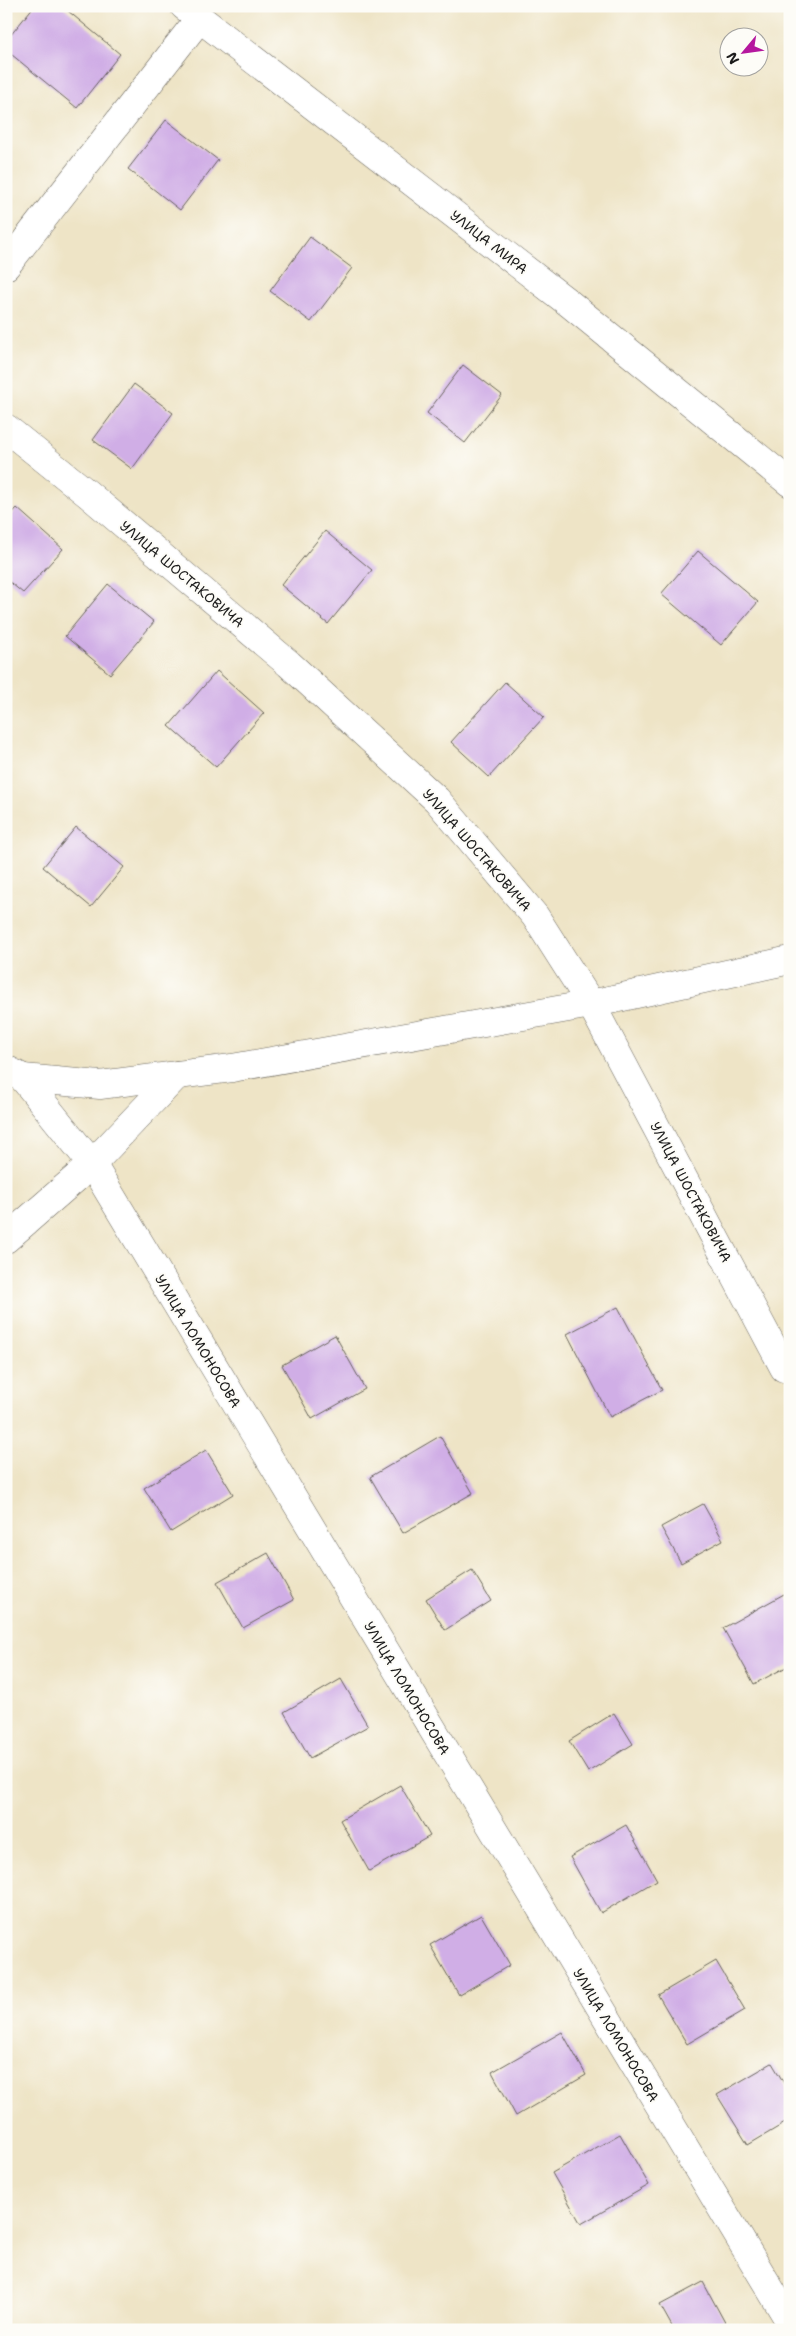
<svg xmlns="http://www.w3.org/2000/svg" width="796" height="2336" font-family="'Shantell Sans',sans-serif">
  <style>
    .building { fill: #d0aee6 }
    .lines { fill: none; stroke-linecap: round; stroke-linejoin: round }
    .minor-casing { stroke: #666258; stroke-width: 29 }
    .minor { stroke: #fff; stroke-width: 28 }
    .labels { text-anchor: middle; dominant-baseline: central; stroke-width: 4; stroke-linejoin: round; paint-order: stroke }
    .street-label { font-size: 14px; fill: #1c1c1c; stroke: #fdfcf7 }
  </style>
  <rect width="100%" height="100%" fill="#fdfcf7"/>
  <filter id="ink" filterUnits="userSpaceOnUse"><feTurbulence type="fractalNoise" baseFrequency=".02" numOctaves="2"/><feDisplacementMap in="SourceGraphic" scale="10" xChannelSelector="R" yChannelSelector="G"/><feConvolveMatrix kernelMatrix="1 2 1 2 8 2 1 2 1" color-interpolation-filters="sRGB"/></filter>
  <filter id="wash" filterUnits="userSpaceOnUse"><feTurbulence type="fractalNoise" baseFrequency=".0096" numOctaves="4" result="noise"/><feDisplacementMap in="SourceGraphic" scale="20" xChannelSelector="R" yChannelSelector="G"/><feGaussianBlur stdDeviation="1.12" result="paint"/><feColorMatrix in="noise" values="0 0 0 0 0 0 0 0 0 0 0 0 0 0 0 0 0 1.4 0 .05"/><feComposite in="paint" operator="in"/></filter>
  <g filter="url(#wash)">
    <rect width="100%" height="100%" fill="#eee4c6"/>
    <g id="blocks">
      <g class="building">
        <polygon points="34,6 62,6 120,54 77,108 6,50 6,41"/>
        <polygon points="166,120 218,160 180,210 128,169"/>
        <polygon points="310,237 352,268 311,322 270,291"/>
        <polygon points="463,365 502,395 465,443 427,413"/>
        <polygon points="134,384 173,413 132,469 93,440"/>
        <polygon points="17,508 63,549 23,593 6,579 6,520"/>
        <polygon points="325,531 372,570 328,624 281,585"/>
        <polygon points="698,551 758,602 721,645 661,594"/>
        <polygon points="108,584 154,622 110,674 65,636"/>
        <polygon points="217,671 264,713 216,767 169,726"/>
        <polygon points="505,682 544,717 489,777 451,742"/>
        <polygon points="76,827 124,867 91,907 43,867"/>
        <polygon points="618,1307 662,1390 610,1417 567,1334"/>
        <polygon points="335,1335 365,1389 312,1419 282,1365"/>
        <polygon points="440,1436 473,1493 403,1533 370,1477"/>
        <polygon points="206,1450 233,1494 171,1532 144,1488"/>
        <polygon points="703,1504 723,1540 681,1563 661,1527"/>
        <polygon points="268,1553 294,1600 243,1628 217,1582"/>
        <polygon points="472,1570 491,1601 445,1630 426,1599"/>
        <polygon points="784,1594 790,1603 790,1665 754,1684 723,1628"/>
        <polygon points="341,1679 368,1726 310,1758 284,1712"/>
        <polygon points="614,1713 633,1744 588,1772 569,1741"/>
        <polygon points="400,1785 430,1836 369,1871 340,1820"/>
        <polygon points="626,1825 657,1880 601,1913 570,1857"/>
        <polygon points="481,1915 510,1965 459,1995 430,1945"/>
        <polygon points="716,1961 745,2010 687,2044 658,1995"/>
        <polygon points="562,2032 586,2075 516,2116 492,2072"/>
        <polygon points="772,2063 790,2093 790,2120 748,2145 717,2095"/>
        <polygon points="620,2134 649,2185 581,2224 552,2173"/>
        <polygon points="703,2282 729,2330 674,2330 660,2305"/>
      </g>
    </g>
  </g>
  <g filter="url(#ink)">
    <use href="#blocks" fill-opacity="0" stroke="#666258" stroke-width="1"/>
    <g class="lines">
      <g class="minor-casing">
        <g id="minor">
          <polyline points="184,6 570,304 790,483"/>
          <polyline points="6,266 199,19"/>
          <polyline points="6,428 88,494 289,664 437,800 535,916 591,1004 784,1368"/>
          <polyline points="6,1069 23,1078 92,1164 790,2322"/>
          <polyline points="23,1078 100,1085 232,1068 591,1004 790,960"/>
          <polyline points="6,1239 92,1164 177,1075"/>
        </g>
      </g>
      <use href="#minor" class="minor"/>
    </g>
  </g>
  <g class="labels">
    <g class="street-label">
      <text transform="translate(489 242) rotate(38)">УЛИЦА МИРА</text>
      <text transform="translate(182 574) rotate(40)">УЛИЦА ШОСТАКОВИЧА</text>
      <text transform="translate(477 850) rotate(49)">УЛИЦА ШОСТАКОВИЧА</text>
      <text transform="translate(691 1192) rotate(62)">УЛИЦА ШОСТАКОВИЧА</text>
      <text transform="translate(198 1341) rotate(59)">УЛИЦА ЛОМОНОСОВА</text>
      <text transform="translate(407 1688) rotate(59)">УЛИЦА ЛОМОНОСОВА</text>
      <text transform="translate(616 2035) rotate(59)">УЛИЦА ЛОМОНОСОВА</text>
    </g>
  </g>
  <rect width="796" height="2336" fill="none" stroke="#fdfcf7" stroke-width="25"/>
  <g transform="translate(744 52) rotate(241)"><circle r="24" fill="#fdfcf7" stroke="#a3a29f"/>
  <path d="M0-4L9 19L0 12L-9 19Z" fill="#b5179e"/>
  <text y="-8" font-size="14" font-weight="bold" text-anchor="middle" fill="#1c1c1c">N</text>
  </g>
</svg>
